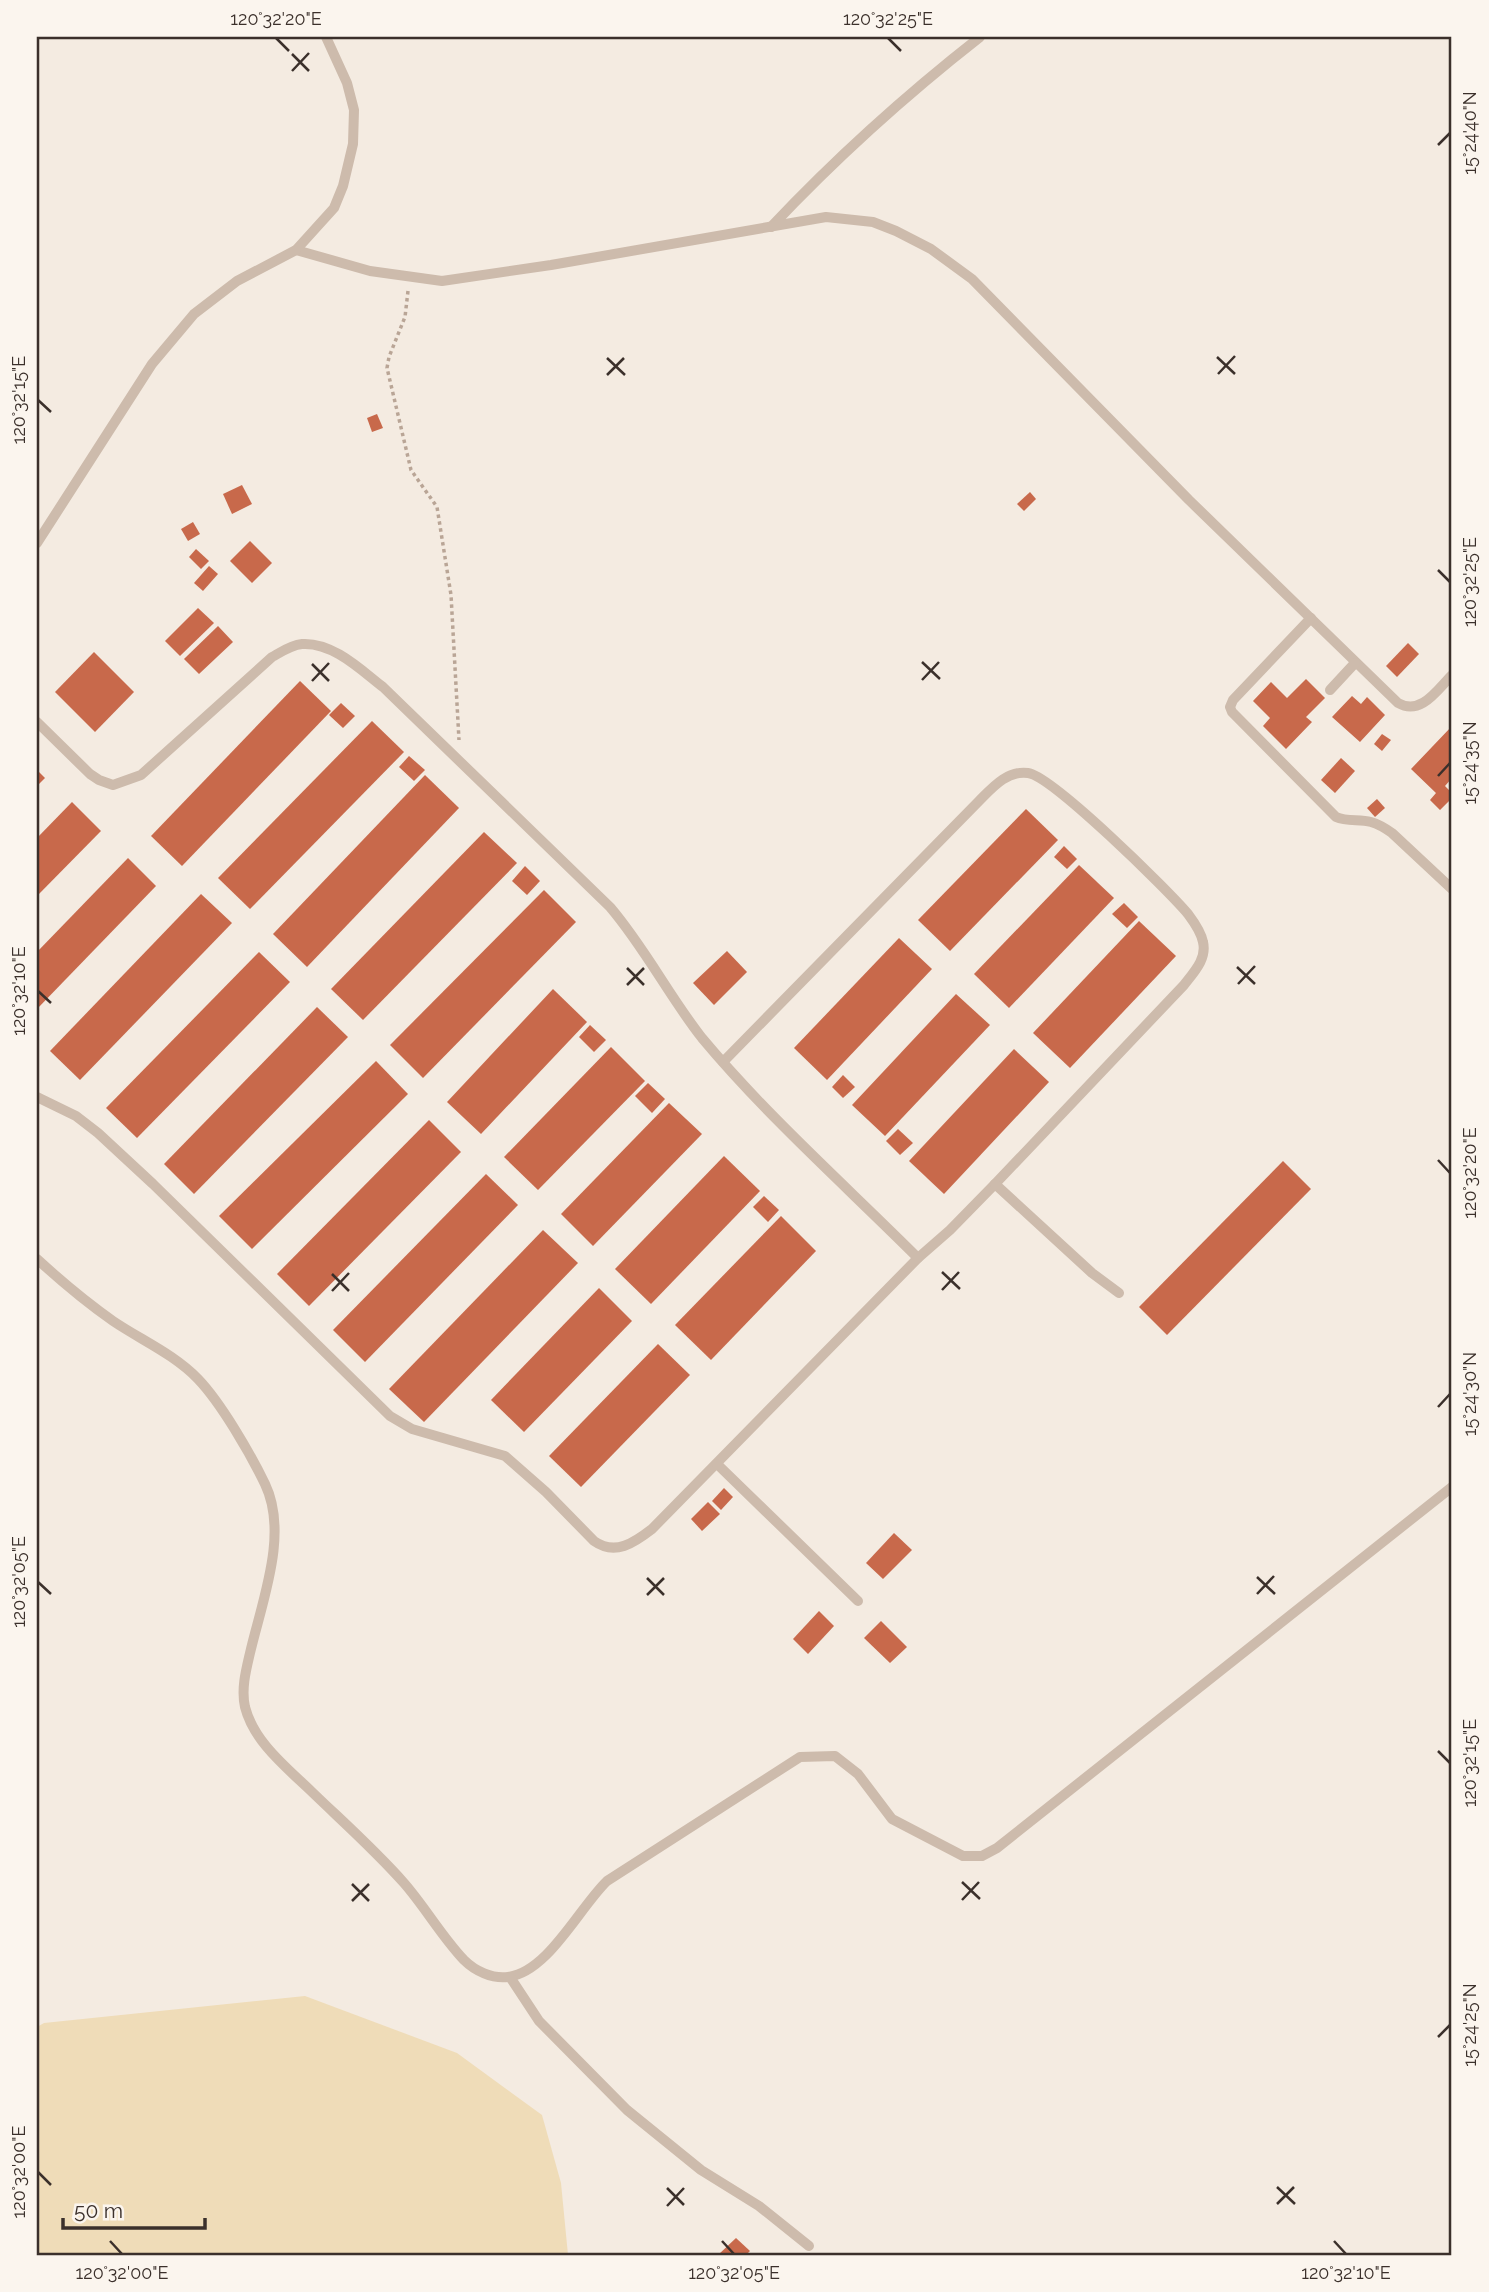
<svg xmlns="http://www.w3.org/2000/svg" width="1489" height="2292" font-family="Raleway,sans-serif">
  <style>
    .sand { fill: #efdcb8 }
    .building { fill: #c8694b }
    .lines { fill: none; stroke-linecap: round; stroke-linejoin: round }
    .path { stroke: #b9a596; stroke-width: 3.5; stroke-dasharray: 3.5 3.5; stroke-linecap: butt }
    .lane { stroke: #cdbbac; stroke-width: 10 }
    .ticks { fill: none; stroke: #3b302b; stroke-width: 2.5 }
    .neatline { fill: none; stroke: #3b302b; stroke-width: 2.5 }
    .ticks-label { font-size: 18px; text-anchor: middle; fill: #3b302b }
  </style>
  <rect width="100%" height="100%" fill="#f4ebe1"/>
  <polygon class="sand" points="305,1996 457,2053 542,2115 561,2183 568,2255 37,2255 37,2027 44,2023"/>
  <g class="building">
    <polygon points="377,414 383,428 372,432 367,418"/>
    <polygon points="242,485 252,504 232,514 223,494"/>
    <polygon points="1030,492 1036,499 1024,511 1017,504"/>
    <polygon points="193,522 200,534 188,541 181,529"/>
    <polygon points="250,541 272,563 252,583 230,561"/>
    <polygon points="196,549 209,561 201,569 189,557"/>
    <polygon points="209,566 218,574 203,591 194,583"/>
    <polygon points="198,608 214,623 180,656 165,641"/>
    <polygon points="218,626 233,642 199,674 184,659"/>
    <polygon points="1408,643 1419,654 1397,677 1386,666"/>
    <polygon points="94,652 134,692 95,732 55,692"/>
    <polygon points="1306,679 1325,698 1306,717 1312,722 1286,749 1263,726 1270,718 1253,701 1271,682 1287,698"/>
    <polygon points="300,681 331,711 182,866 151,836"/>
    <polygon points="1352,696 1361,704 1367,697 1385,715 1360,742 1332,717"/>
    <polygon points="341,703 355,716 343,728 329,715"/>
    <polygon points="372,721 404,752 250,909 218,878"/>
    <polygon points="1452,726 1452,778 1445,786 1452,793 1452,798 1440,810 1430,800 1436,793 1411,769"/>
    <polygon points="1382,734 1391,740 1382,751 1374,744"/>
    <polygon points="409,756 425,770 414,781 399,767"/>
    <polygon points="1341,758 1355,771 1335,793 1321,780"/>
    <polygon points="37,770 45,778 37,786"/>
    <polygon points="425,775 459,808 307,967 273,934"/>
    <polygon points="1377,799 1385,808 1375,817 1367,808"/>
    <polygon points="72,802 101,831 37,896 37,838"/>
    <polygon points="1026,809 1058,840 950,951 918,920"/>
    <polygon points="484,832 517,863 363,1020 331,989"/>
    <polygon points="1064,846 1077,859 1067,869 1054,857"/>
    <polygon points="128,858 156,886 37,1009 37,952"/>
    <polygon points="1079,865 1114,898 1009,1008 974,974"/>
    <polygon points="525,866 540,881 527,895 512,881"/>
    <polygon points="544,890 576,922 423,1078 390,1045"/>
    <polygon points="201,894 232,923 80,1080 50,1051"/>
    <polygon points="1124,903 1138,917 1127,928 1112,914"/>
    <polygon points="1139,921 1176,956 1070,1068 1033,1033"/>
    <polygon points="899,938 932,969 827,1080 794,1048"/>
    <polygon points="727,951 747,972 714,1005 693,983"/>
    <polygon points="259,952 290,982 137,1138 106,1108"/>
    <polygon points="553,989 587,1022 481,1134 447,1102"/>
    <polygon points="956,994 990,1025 885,1136 852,1105"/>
    <polygon points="317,1007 348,1037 194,1194 164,1164"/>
    <polygon points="590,1025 606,1040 594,1052 579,1037"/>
    <polygon points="611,1047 645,1081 538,1190 504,1157"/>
    <polygon points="1014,1049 1049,1082 944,1194 909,1161"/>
    <polygon points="376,1061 408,1094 252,1249 219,1216"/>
    <polygon points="843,1075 855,1087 843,1098 832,1087"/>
    <polygon points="648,1083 665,1099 652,1113 635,1096"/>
    <polygon points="669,1103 702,1134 593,1246 561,1214"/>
    <polygon points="429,1120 461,1152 309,1306 277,1274"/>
    <polygon points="898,1129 913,1143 900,1155 886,1141"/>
    <polygon points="724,1156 760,1191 651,1304 615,1269"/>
    <polygon points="1283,1161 1311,1189 1167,1335 1139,1307"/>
    <polygon points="486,1174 518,1205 365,1362 333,1330"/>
    <polygon points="764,1196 779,1210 768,1222 753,1207"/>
    <polygon points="781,1216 816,1251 711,1360 675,1325"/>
    <polygon points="543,1230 578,1263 424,1422 389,1389"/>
    <polygon points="599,1288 632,1321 524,1432 491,1400"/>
    <polygon points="658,1344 690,1375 581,1487 549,1456"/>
    <polygon points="724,1488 733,1497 721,1510 712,1501"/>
    <polygon points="708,1502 720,1514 702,1531 691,1519"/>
    <polygon points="894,1533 912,1550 883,1579 866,1563"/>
    <polygon points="819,1611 834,1626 808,1654 793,1639"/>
    <polygon points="881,1621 907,1647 890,1663 864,1638"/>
    <polygon points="736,2238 750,2251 746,2255 718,2255"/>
  </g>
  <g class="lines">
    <polyline class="path" points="408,291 405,317 389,357 387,368 411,470 437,507 451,595 459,740"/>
    <g class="lane">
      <path d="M771 227C836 158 906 95 980 37"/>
      <path d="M296 250 370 271 442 281 551 265 826 217 873 222 896 231 931 249 972 279 1189 500 1398 703C1421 716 1437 690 1452 675"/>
      <polyline points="37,543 152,364 194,314 237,281 296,250 334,208 343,186 353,144 354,110 347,83 326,37"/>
      <path d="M1311 618 1233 700 1230 707 1232 712 1336 817C1347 822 1359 819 1371 822 1378 824 1385 828 1392 833L1452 889"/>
      <polyline points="1330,690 1355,663"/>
      <path d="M37 722 90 774 99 780 113 785 141 775 272 657C281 652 291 645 302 644 333 642 361 670 383 687L610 907C645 948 669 996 702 1038 767 1116 846 1186 918 1258"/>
      <path d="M37 1097 76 1116 98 1133 153 1184 390 1416 412 1429 505 1456 546 1492 594 1541C615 1556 634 1543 652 1529L918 1258 950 1230 995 1184 1184 985C1194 972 1207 959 1203 942 1201 932 1194 922 1188 914 1168 890 1052 776 1028 773 1007 770 992 788 979 801L723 1062"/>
      <polyline points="995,1184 1092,1273 1119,1293"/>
      <path d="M37 1259C61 1281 86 1302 113 1321 141 1340 174 1354 198 1379 221 1403 250 1453 265 1484 289 1534 262 1601 250 1653 246 1670 241 1689 245 1707 254 1742 286 1767 311 1791 342 1821 375 1850 404 1883 425 1907 442 1937 464 1960 475 1971 492 1979 508 1977 548 1972 579 1908 607 1881L800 1757 835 1756 858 1774 892 1819 963 1856H982L997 1848 1452 1487"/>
      <polyline points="717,1464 858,1601"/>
      <polyline points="510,1977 539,2021 627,2110 701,2170 759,2206 809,2246"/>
    </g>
  </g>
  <path class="ticks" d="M276 38 289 51M888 38 901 51M292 54 309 71M292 71 309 53M1438 145 1450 133M1217 357 1235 374M607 358 625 375M1218 374 1235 356M607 375 624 358M38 400 51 412M1438 570 1450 582M922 662 940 679M312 664 329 681M922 680 939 662M312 681 329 663M1438 776 1450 763M1237 967 1255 984M627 968 644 985M1238 984 1255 966M627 985 644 968M38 991 51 1003M1438 1160 1450 1173M942 1272 960 1289M332 1274 349 1291M942 1290 959 1272M332 1291 349 1273M1438 1407 1450 1394M1257 1577 1275 1594M647 1578 664 1595M38 1582 51 1594M1257 1594 1274 1576M647 1595 664 1578M1438 1751 1450 1763M962 1882 980 1899M352 1884 369 1901M962 1900 979 1882M352 1901 369 1884M1438 2037 1450 2025M38 2172 51 2185M1277 2187 1295 2204M667 2188 684 2205M1277 2204 1294 2187M667 2206 684 2188M110 2241 122 2254M722 2241 734 2254M1334 2241 1346 2254"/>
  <rect width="1489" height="2292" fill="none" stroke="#fbf5ee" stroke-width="77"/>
  <path d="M63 2218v10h142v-10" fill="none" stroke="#3b302b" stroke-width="3.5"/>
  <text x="74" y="2218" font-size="21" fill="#3b302b" stroke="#fbf5ee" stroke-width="5" paint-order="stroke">50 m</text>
  <rect x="38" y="38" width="1412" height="2216" class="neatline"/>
  <g class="ticks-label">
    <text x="276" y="25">120°32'20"E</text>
    <text x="888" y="25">120°32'25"E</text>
    <text transform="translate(1470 133) rotate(-90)" y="6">15°24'40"N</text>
    <text transform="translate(19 400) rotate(-90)" y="6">120°32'15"E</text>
    <text transform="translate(1470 582) rotate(-90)" y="6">120°32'25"E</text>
    <text transform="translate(1470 763) rotate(-90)" y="6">15°24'35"N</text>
    <text transform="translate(19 991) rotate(-90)" y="6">120°32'10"E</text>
    <text transform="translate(1470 1173) rotate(-90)" y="6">120°32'20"E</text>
    <text transform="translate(1470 1394) rotate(-90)" y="6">15°24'30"N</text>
    <text transform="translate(19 1582) rotate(-90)" y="6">120°32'05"E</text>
    <text transform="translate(1470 1763) rotate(-90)" y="6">120°32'15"E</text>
    <text transform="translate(1470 2025) rotate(-90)" y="6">15°24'25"N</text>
    <text transform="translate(19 2172) rotate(-90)" y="6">120°32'00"E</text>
    <text x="122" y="2279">120°32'00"E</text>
    <text x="734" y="2279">120°32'05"E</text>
    <text x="1346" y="2279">120°32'10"E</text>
  </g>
</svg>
